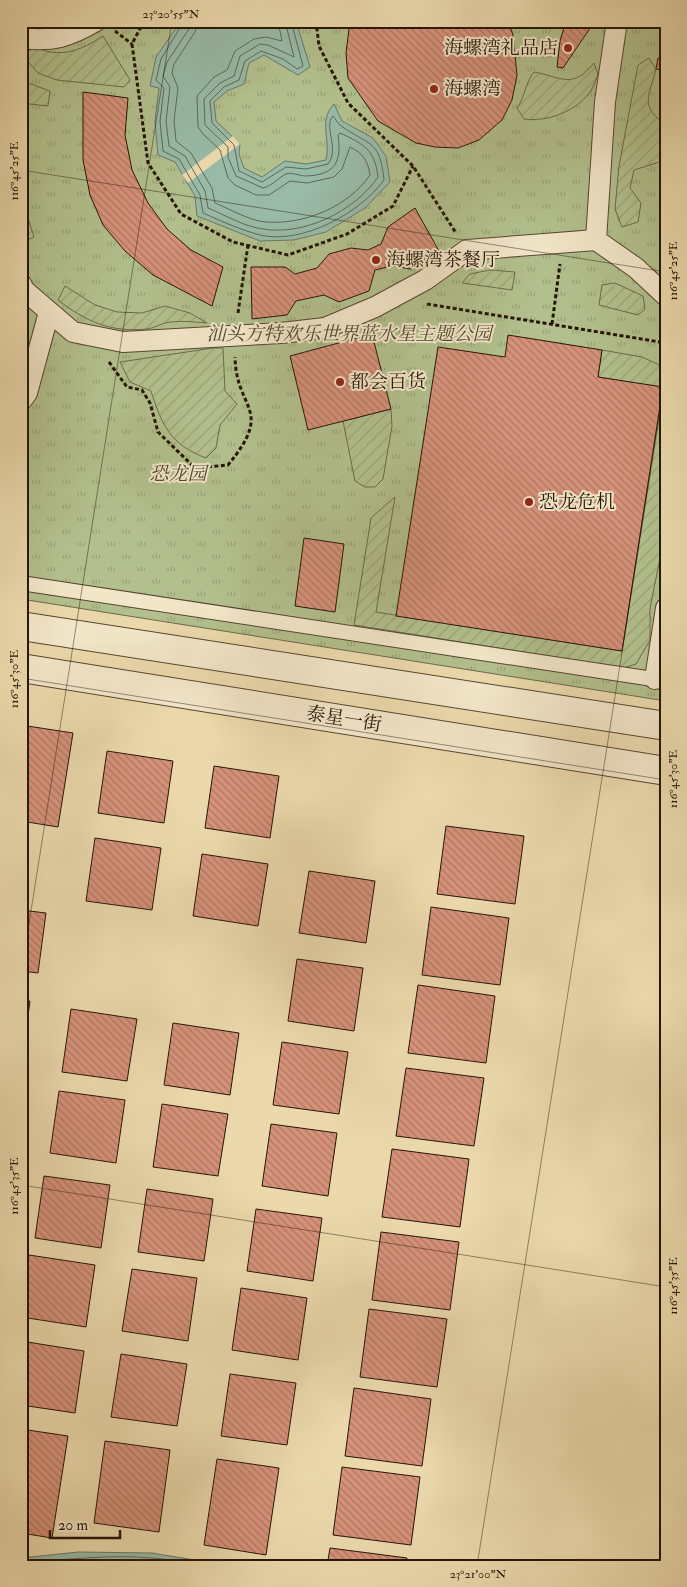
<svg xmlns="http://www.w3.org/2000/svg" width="687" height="1587" font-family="'IM FELL Double Pica','Noto Serif SC',serif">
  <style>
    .park { fill: url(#park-tufts); stroke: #6c6a4a }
    .garden { fill: url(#garden-furrows); stroke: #6c6a4a }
    .water { fill: #98baa7; stroke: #6a7867 }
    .pier { fill: #ebd9ac }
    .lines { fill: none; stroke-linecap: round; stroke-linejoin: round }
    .shore { stroke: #5f6857; stroke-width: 1 }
    .building { fill: url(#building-back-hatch); stroke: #261507 }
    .service-casing { stroke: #574630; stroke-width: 16 }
    .pedestrian-casing { stroke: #574630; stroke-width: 22 }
    .tertiary-casing { stroke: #574630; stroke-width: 30 }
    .path { stroke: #261507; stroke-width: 3; stroke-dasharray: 4 2.5; stroke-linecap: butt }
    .service { stroke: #f2e6c9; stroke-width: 14 }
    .pedestrian { stroke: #f2e6c9; stroke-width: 20 }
    .tertiary { stroke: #f2e6c9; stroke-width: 28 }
    .ticks { fill: none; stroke: #261507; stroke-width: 1; stroke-opacity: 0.45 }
    .poi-dot { fill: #8f2418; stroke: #f2e6c9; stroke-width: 2 }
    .labels { text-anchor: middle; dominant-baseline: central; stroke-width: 4; stroke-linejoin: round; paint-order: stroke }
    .poi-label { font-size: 19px; fill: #261507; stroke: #f2e6c9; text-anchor: start }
    .park-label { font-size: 19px; font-style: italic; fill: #50482f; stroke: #f2e6c9 }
    .street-label { font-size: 19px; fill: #261507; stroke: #f2e6c9 }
    .neatline { fill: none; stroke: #261507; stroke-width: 2 }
    .ticks-label { font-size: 12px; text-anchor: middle; fill: #261507 }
  </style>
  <defs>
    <pattern id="park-tufts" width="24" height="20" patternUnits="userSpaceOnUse" patternTransform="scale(1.25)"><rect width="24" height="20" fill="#b2c08d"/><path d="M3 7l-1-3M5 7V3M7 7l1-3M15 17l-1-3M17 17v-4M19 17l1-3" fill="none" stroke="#99a478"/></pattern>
    <pattern id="garden-furrows" width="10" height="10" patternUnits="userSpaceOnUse" patternTransform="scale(1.25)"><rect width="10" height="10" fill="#b2c08d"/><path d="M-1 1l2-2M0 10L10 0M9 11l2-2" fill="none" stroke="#99a478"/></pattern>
    <pattern id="building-back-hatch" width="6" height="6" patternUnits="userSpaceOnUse" patternTransform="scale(1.25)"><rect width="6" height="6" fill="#d7927a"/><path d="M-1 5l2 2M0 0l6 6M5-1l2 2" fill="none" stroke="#ae7662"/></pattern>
  </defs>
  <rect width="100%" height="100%" fill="#ebd9ac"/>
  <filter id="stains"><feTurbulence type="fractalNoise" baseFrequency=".004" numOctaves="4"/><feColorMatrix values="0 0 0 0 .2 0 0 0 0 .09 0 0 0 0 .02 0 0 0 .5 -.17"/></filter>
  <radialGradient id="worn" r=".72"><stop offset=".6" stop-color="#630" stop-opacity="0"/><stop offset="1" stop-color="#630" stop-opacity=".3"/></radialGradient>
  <polygon class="park" points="21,21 666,21 666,701 21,599"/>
  <g class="garden">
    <path d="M26 21H76C57 29 46 28 26 21Z"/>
    <path d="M103 36 130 80 124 87 57 80 38 73 24 57 33 47C60 58 79 52 103 36Z"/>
    <path d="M649 58 656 69C649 97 639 106 666 125V160L634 170 630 188 641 203 638 222 622 227 615 209 619 166 638 65Z"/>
    <path d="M594 63 598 74C596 79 594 87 590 92 575 112 548 122 524 119L517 108C526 95 524 85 534 72 562 77 572 90 594 63Z"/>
    <polygon points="21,75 23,81 50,91 48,106 21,103"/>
    <polygon points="21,196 34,237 21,243"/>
    <polygon points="490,270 515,272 512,290 462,283 470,274"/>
    <polygon points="615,283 643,296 645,309 638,315 599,305 602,285"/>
    <path d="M65 286 95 305 117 312 142 313 165 306 190 313 207 323C193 322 179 320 165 323 159 325 153 328 147 329 111 333 85 321 58 300Z"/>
    <path d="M213 348H223L225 391 237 404 220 425 216 448 206 458C171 445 162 426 151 391L130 382 120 362Z"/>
    <polygon points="602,350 642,357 666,368 666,529 650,608 650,640 636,664 624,668 354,625 371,518 395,497 376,612 622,651 663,388 598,377"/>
    <polygon points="391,409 392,426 383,479 375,487 365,487 355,481 343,421"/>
  </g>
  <g class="water">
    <path d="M181 21H296L310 67 298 75 264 55 249 63 244 84 227 91 214 102 216 121 240 144 239 154 244 168 262 177 285 161 306 164 326 160C331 139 318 121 334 104L342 121 373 138 386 156 390 182 365 208 326 232 294 240 260 241 197 216 195 196 175 162 158 155 155 121 159 88 150 86 156 57Z"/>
    <polygon points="78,1552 152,1553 231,1566 21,1566 21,1558"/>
  </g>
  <polygon class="pier" points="233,136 240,144 188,183 182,175"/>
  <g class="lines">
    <g class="shore">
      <path d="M184 21 161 59 156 80 164 88 160 121 163 151 179 159 200 195 203 213C221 221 241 230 260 235 302 245 360 213 384 180 380 138 368 146 340 125 337 123 336 119 333 116 323 126 340 149 328 164L306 169 286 167 262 182 239 171 234 145 212 123 210 101 224 87 239 80 245 61 261 51 283 59 297 69 303 66 291 21"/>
      <path d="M190 21 189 29 167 62 163 76 170 87 166 121 169 146 185 156 205 191 208 208C225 215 245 227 263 229 304 236 355 211 378 177 375 150 364 144 340 133L338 135C342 162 335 175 306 176 300 176 292 172 286 174 278 178 272 186 263 188L236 176 228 157V147L205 125 204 99 220 83 234 76 240 56 260 44 268 45 294 57 285 21"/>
      <path d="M198 21 195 32 174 64 172 73 178 88 174 121 176 141 191 153 212 188 215 203C230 209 250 221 266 222 304 225 348 207 370 175 368 161 363 153 350 147L342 169 334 177 307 183 290 181 269 195H256L235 185 228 178 220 150 204 135 198 127 197 96 214 77 227 70 235 51 254 39 266 37 282 41 278 21"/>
      <path d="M21 1563C65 1560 108 1554 152 1558 168 1559 185 1563 201 1566"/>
      <polyline points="50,1566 120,1563 162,1566"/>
    </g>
  </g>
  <g class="building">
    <polygon points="350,21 508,21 513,35 517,75 512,100 502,120 479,140 458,148 435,147 416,143 378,121 348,78 346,53"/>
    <polygon points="566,21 595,21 563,68 557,67 560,41"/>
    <polygon points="658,58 666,59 666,71 656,69"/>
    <polygon points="83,92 128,98 125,135 132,170 148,203 167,229 191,250 223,267 212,306 153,275 125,251 103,225 90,195 83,160"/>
    <polygon points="415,208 440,253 411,269 391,266 375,270 369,291 339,302 324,295 296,301 287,315 252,319 251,267 285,267 295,274 317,268 329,254 351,248 368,250 381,244 388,227"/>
    <polygon points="372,334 391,409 308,430 290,356"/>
    <polygon points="508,335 602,350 598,377 663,387 622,651 396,616 438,347 505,357"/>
    <polygon points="304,538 344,544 335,612 295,606"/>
    <polygon points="21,725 73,733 58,827 21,821"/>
    <polygon points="107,751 173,761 164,823 98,813"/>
    <polygon points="214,766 279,776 270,838 205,828"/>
    <polygon points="446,826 524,836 515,904 437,894"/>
    <polygon points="95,838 161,848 152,910 86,901"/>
    <polygon points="202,854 268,864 258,926 193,916"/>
    <polygon points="309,871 375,881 366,943 299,933"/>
    <polygon points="431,907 509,918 500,985 422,975"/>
    <polygon points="21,910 46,913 38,973 21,971"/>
    <polygon points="297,959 363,968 354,1031 288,1021"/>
    <polygon points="418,985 495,996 486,1063 408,1053"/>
    <polygon points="21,1000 30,1001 22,1060 21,1060"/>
    <polygon points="71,1009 137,1019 127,1081 62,1072"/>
    <polygon points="173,1023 239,1033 230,1095 164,1085"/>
    <polygon points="282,1042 348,1052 339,1114 273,1105"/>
    <polygon points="406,1068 484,1078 474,1146 396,1136"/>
    <polygon points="59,1091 125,1100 116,1163 50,1153"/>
    <polygon points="162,1104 228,1114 218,1176 153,1167"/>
    <polygon points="271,1124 337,1133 328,1196 262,1186"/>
    <polygon points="392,1149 469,1159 460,1227 382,1217"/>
    <polygon points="44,1176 110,1185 101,1248 35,1238"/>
    <polygon points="147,1189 213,1199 204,1261 138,1252"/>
    <polygon points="256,1209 322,1218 313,1281 247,1271"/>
    <polygon points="381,1232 459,1242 450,1310 372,1300"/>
    <polygon points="29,1255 95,1265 86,1327 21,1317"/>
    <polygon points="132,1269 197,1278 188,1341 122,1331"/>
    <polygon points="241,1288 307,1298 298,1360 232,1350"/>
    <polygon points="369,1309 447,1319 437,1387 360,1377"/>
    <polygon points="21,1341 84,1351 75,1413 21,1405"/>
    <polygon points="121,1354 187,1364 177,1426 111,1417"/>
    <polygon points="230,1374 296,1383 287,1445 221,1436"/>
    <polygon points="354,1388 431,1399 422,1466 345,1456"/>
    <polygon points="21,1429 68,1436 52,1538 21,1533"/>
    <polygon points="105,1441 170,1450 159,1532 94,1523"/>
    <polygon points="217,1459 279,1468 266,1555 204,1545"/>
    <polygon points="342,1467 420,1477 411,1545 333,1535"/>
    <polygon points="330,1548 407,1558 406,1566 327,1566"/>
  </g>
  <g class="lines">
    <g class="service-casing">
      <polyline id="service" points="21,583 666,681"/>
    </g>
    <g class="pedestrian-casing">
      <g id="pedestrian">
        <path d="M21 38C53 42 69 37 96 21"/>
        <polyline points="596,240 605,102 617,21"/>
        <polyline points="21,284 24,290 73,332 123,342 281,333 325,328 375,307 425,280 467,250 596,240 636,268 666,296"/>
        <polyline points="21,401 27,393 49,312"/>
        <polyline points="655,679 666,608"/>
      </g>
    </g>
    <g class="tertiary-casing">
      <g id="tertiary">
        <polyline points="21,626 666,726"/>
        <polyline points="21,668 666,771"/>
      </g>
    </g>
    <g class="path">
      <polyline points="144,21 132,44 148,163 181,214 233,242 288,255 347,234 393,206 413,166"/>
      <polyline points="316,21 319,46 348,103 413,166 456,233"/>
      <polyline points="115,31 132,44"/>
      <polyline points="427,304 666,343"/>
      <polyline points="238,313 248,245"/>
      <polyline points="552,324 560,264"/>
      <path d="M109 362 127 387 142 390 150 403 158 432 195 468 228 465C275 408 236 411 235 357"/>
    </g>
    <use href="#service" class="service"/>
    <use href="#pedestrian" class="pedestrian"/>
    <use href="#tertiary" class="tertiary"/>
  </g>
  <path class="ticks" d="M21 170 666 272M21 678 666 780M21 974 172 21M21 1185 666 1287M477 1566 666 375"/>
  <g class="poi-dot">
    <circle cx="568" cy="48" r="5"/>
    <circle cx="434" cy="89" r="5"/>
    <circle cx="376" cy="260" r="5"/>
    <circle cx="340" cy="382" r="5"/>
    <circle cx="529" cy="502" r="5"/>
  </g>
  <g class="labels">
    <g class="poi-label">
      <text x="558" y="48" text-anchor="end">海螺湾礼品店</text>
      <text x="444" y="89">海螺湾</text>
      <text x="386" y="260">海螺湾茶餐厅</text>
      <text x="350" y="382">都会百货</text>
      <text x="539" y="502">恐龙危机</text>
    </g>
    <g class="park-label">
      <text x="349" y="334">汕头方特欢乐世界蓝水星主题公园</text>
      <text x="178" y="474">恐龙园</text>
    </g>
    <g class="street-label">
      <text transform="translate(344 719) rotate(9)">泰星一街</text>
    </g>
  </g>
  <rect width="687" height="1587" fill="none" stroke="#ebd9ac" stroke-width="55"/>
  <path d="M50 1530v8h70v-8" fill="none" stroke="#261507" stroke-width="2.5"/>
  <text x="58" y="1530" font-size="15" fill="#261507" stroke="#f2e6c9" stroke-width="4" paint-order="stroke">20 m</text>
  <rect x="28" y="28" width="632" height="1532" class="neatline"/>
  <g class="ticks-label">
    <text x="171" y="18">23°20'55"N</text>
    <text transform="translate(14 171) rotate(-90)" y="4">116°45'25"E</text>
    <text transform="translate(673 271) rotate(-90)" y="4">116°45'25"E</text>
    <text transform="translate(14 679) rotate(-90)" y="4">116°45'30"E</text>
    <text transform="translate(673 779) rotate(-90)" y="4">116°45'30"E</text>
    <text transform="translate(14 1186) rotate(-90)" y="4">116°45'35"E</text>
    <text transform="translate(673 1286) rotate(-90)" y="4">116°45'35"E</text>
    <text x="478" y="1578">23°21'00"N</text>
  </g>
  <rect width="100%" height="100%" filter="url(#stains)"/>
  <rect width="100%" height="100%" fill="url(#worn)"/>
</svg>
